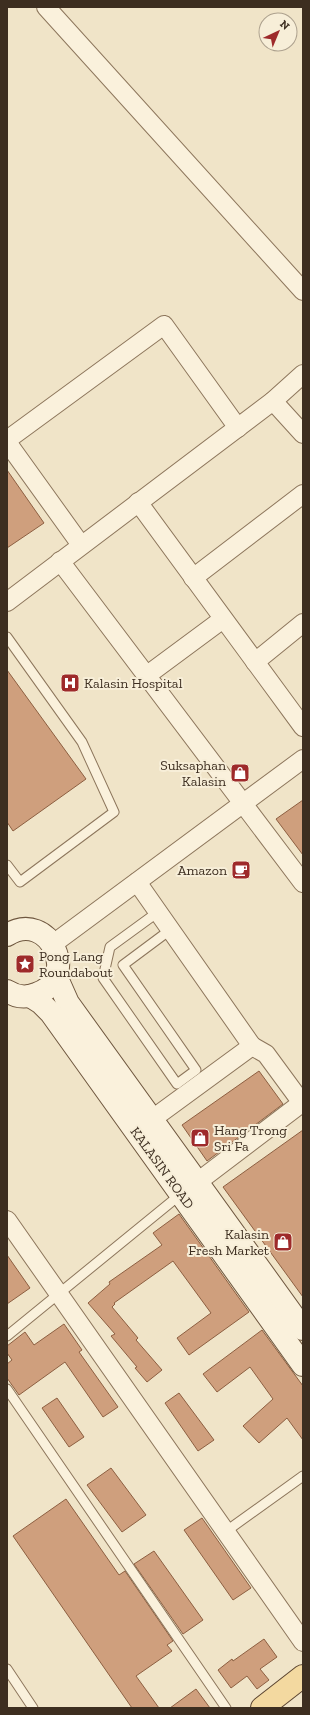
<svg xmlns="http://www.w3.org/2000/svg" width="310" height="1715" font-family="'Zilla Slab',serif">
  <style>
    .building { fill: #cf9f7d; stroke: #8d5f41 }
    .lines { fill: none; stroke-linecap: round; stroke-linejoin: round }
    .service-casing { stroke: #8d765c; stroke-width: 11 }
    .minor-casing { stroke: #8d765c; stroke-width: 20 }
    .secondary-casing { stroke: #6f573f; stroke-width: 24 }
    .primary-casing { stroke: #5b4430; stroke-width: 24 }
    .service { stroke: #faf1dc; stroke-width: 9 }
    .minor { stroke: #faf1dc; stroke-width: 18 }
    .secondary { stroke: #faf1dc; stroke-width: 22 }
    .primary { stroke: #f3d9a0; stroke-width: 22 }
    .labels { text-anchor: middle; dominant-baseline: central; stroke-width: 4; stroke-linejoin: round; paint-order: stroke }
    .poi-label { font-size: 14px; fill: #3d2e20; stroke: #f7eed8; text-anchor: start }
    .street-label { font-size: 14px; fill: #3d2e20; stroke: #f7eed8 }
  </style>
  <rect width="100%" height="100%" fill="#f0e4c8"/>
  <g class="building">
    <polygon points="7,470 44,523 7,548"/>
    <polygon points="7,670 86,779 13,831 7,822"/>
    <polygon points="303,800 303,855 276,819"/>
    <polygon points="259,1071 283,1104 207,1161 182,1125"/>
    <polygon points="303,1130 303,1297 223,1187"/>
    <polygon points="179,1214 249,1312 189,1355 177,1338 211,1313 173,1261 114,1303 115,1304 112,1307 138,1338 136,1340 162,1370 147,1382 135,1368 137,1367 111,1336 115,1334 88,1303 110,1284 109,1282 162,1245 153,1233"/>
    <polygon points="7,1255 30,1288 7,1304"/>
    <polygon points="64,1324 82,1350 79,1352 118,1407 103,1417 65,1362 19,1395 7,1378 7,1364 12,1360 7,1353 7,1346 25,1332 34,1345"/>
    <polygon points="262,1330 303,1386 303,1440 287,1418 259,1443 243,1426 273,1399 250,1367 217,1392 203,1374"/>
    <polygon points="179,1393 214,1440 198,1451 165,1403"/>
    <polygon points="57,1398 84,1437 69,1447 42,1408"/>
    <polygon points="111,1468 146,1515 122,1532 87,1485"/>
    <polygon points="66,1499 119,1575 125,1571 173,1641 167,1645 172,1651 136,1676 159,1708 132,1708 13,1536"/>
    <polygon points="202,1518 251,1588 233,1600 184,1530"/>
    <polygon points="154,1551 203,1620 183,1634 134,1564"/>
    <polygon points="264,1639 277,1657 260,1669 269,1680 257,1689 247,1676 231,1688 218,1670 232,1659 233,1661"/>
    <polygon points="196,1689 210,1708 170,1708"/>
  </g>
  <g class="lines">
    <g class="service-casing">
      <g id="service">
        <polyline points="7,637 82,742 114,812 20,882 7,865"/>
        <polyline points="158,912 110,947 103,978 177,1084 196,1070 123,965 170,930"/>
        <polyline points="7,1336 181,1194"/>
        <polyline points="7,1389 226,1708"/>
        <polyline points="225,1532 303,1476"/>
        <polyline points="7,1669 33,1708"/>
      </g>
    </g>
    <g class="minor-casing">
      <g id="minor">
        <polyline points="46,7 303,291"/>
        <polyline points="273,401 303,434"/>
        <polyline points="7,440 164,325 238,428"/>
        <polyline points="7,442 81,545"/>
        <polyline points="138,502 303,727"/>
        <polyline points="60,561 303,883"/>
        <polyline points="193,578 303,494"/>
        <polyline points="7,602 273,401 303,374"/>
        <polyline points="255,662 303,623"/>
        <polyline points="146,676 223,619"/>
        <polyline points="137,882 252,1046 151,1120"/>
        <polyline points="53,944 303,759"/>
        <polyline points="252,1046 266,1054 302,1103"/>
        <polyline points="187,1190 303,1102"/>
        <polyline points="7,1220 303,1642"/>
      </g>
    </g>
    <g class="secondary-casing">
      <g id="secondary">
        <path d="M7 935C50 908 81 980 36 994 26 998 16 997 7 991"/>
        <polyline points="56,976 68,1003 303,1329"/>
        <polyline points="30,996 41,1003 51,1013 303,1365"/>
      </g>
    </g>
    <g class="primary-casing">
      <polyline id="primary" points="262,1708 303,1676"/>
    </g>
    <use href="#service" class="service"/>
    <use href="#minor" class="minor"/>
    <use href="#secondary" class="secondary"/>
    <use href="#primary" class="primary"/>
  </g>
  <defs>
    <g id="hospital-square" transform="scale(1)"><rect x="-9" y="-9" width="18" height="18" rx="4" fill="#9e2a2b" stroke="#f7eed8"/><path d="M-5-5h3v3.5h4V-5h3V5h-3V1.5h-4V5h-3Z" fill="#fff"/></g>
    <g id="shop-square" transform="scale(1)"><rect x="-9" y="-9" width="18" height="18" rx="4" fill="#9e2a2b" stroke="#f7eed8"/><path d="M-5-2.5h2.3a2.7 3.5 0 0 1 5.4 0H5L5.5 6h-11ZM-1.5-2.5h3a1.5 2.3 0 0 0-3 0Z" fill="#fff"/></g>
    <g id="cafe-square" transform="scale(1)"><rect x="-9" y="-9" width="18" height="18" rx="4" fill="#9e2a2b" stroke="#f7eed8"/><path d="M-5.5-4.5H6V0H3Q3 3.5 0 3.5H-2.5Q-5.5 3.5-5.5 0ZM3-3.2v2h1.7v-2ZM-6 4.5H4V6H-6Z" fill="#fff"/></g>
    <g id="sight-square" transform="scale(1)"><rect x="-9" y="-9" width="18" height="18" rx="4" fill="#9e2a2b" stroke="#f7eed8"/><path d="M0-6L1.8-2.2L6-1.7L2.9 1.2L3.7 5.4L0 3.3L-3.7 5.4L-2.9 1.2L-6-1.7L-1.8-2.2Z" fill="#fff"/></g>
  </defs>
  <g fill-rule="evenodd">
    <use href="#hospital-square" x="70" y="683"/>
    <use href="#shop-square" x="240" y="773"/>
    <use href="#cafe-square" x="241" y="870"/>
    <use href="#sight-square" x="25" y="964"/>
    <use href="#shop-square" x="200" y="1138"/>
    <use href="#shop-square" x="283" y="1242"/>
  </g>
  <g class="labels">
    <g class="poi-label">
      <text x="84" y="683">Kalasin Hospital</text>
      <text x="226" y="765" text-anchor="end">Suksaphan<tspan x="226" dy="16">Kalasin</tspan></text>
      <text x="227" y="870" text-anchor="end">Amazon</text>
      <text x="39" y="956">Pong Lang<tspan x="39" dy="16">Roundabout</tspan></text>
      <text x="214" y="1130">Hang Trong<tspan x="214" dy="16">Sri Fa</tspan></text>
      <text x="269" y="1234" text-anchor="end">Kalasin<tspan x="269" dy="16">Fresh Market</tspan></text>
    </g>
    <g class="street-label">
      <text transform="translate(162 1168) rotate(54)">KALASIN ROAD</text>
    </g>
  </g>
  <rect width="310" height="1715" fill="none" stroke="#3d2e20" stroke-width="16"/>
  <g transform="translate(278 32) rotate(44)"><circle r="19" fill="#f7eed8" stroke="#ada18e"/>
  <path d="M0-3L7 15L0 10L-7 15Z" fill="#9e2a2b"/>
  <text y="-6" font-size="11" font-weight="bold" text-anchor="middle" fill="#3d2e20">N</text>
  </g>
</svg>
